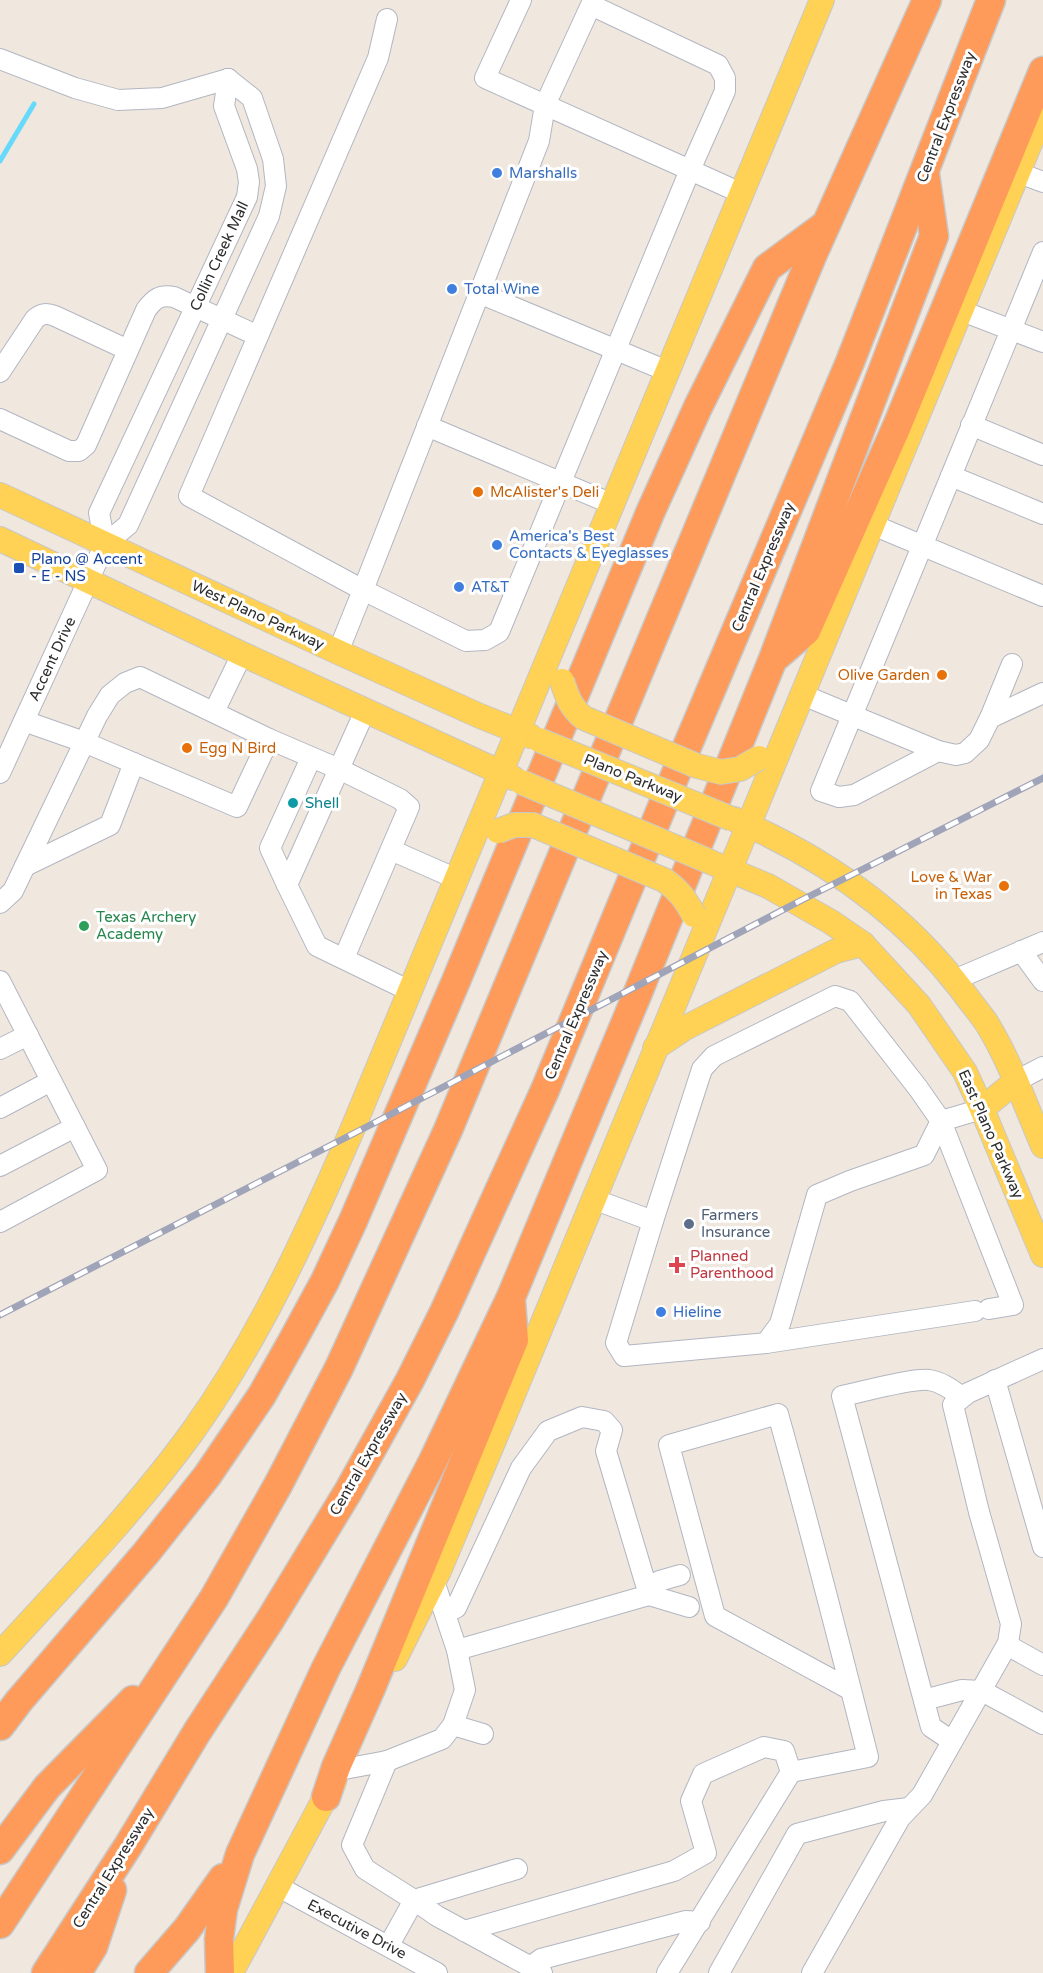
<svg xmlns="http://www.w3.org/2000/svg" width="1043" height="1973" font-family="'Varela Round',sans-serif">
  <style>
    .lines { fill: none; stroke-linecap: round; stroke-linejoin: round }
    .stream { stroke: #67dafc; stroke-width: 5 }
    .minor-casing { stroke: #b2b6c2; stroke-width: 22 }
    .major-casing { stroke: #c8c8c8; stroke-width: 26 }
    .highway-casing { stroke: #c8c8c8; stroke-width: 31 }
    .minor { stroke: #fff; stroke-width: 20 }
    .major { stroke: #ffd154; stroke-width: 24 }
    .highway { stroke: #ff9b5a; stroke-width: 28 }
    .rail-casing { stroke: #a0a4b9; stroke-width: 7 }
    .rail { stroke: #fff; stroke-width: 4.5; stroke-dasharray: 14; stroke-linecap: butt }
    .major-bridge-casing { stroke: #c8c8c8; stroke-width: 26; stroke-linecap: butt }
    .major-bridge { stroke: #ffd154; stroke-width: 24 }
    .shop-dot { fill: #3f7fe0; stroke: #fff; stroke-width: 2 }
    .food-dot { fill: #e8710a; stroke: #fff; stroke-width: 2 }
    .transit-dot { fill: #1a4fb4; stroke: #fff; stroke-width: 2 }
    .culture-dot { fill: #0f9aa8; stroke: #fff; stroke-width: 2 }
    .leisure-dot { fill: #2e9e5b; stroke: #fff; stroke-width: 2 }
    .service-dot { fill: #5c6f8a; stroke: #fff; stroke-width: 2 }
    .health-dot { fill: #e0444e; stroke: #fff; stroke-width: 2 }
    .labels { text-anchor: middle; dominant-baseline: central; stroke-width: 6; stroke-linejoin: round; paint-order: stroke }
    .street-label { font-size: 15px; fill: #2d2d2d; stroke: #fff }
    .shop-label { font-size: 15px; fill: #366cbe; stroke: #fff; text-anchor: start }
    .food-label { font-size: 15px; fill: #c56008; stroke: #fff; text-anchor: start }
    .transit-label { font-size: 15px; fill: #164399; stroke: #fff; text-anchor: start }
    .culture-label { font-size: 15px; fill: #0d838f; stroke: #fff; text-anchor: start }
    .leisure-label { font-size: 15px; fill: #27864d; stroke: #fff; text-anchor: start }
    .service-label { font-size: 15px; fill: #4e5e75; stroke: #fff; text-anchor: start }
    .health-label { font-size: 15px; fill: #be3a42; stroke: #fff; text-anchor: start }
  </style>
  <rect width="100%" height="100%" fill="#f0e8de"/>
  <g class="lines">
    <polyline class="stream" points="0,161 34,104"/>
    <g class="minor-casing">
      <g id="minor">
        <polyline points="521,0 485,78 690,170 499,632 485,640 466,641 363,590 539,141 545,105 591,5 718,65 725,78 725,91 690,170 741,193"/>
        <polyline points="0,59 75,88 118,100 162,98 228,79"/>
        <polyline points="1019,173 1043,182"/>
        <polyline points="479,293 667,371"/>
        <polyline points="962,311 1043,342"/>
        <path d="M0 372 35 319C42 313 47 313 55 316L128 350"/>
        <path d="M0 419 69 451H79L86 445 146 310C154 299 160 294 174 297L258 336"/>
        <polyline points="971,425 1043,455"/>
        <polyline points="427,426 612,504"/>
        <polyline points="951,476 1043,252"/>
        <polyline points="873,525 1043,596"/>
        <polyline points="105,544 99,513 247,197 249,182 247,169 224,106 228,79"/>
        <polyline points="338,652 363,590 189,496 378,58 387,19"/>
        <polyline points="803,695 938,751 956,755 965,753 979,740 990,718 1043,693"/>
        <polyline points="365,711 287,885 317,946 410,991"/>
        <polyline points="214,712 242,654"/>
        <polyline points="990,718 1012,664"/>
        <polyline points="269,739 339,769 400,799 409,807 344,958"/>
        <polyline points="938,751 854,795 839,797 821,791 951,476 1043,514"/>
        <polyline points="0,773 105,544 128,525 269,216 276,186 273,159 252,98 228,79"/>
        <polyline points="391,850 457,879"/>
        <polyline points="25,866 110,825 134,763"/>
        <polyline points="287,885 270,848 311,758"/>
        <polyline points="0,903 13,891 97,716 110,695 125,683 140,677 269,739 237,807 84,742 24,721"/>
        <polyline points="1021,951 1043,981"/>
        <polyline points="954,980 1043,942"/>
        <polyline points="0,981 97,1170 0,1222"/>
        <polyline points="0,1049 28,1035"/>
        <polyline points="1016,1081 1043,1067"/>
        <polyline points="0,1108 51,1081"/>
        <polyline points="0,1166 75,1127"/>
        <polyline points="593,1199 653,1221 616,1343 624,1356 766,1343 780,1324 817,1195 850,1181 924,1155 941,1121 982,1109"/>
        <polyline points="653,1221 702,1069 714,1056 835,996 850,1001 918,1088 941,1121 1013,1305 989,1309"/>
        <polyline points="766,1343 975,1311"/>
        <polyline points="995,1380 1043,1547"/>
        <polyline points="680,1575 659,1581 649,1595 689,1607"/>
        <polyline points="456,1608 521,1468 548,1431 582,1417 604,1421 612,1430 606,1451 649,1595 457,1650"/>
        <polyline points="1007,1645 1043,1665"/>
        <polyline points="924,1700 962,1690 982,1691 1043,1724"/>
        <polyline points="453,1725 483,1734"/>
        <path d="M952 1741 931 1727 842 1396C862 1392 912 1378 929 1380 942 1382 952 1390 962 1397"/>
        <polyline points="387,1761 352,1845 365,1869 414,1900 517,1869"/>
        <polyline points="339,1770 387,1761 442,1739 453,1725 465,1690 457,1650 434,1581"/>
        <path d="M791 1772 868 1757C839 1642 810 1528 778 1414L669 1445 715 1616 851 1690"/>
        <polyline points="277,1886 437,1973"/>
        <polyline points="464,1931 674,1871 706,1853 691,1801 703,1774 764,1747 784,1751 791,1772 667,1973"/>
        <polyline points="389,1945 414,1900 437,1916 542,1973"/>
        <polyline points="530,1967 541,1959 686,1921 700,1922"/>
        <polyline points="719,1973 797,1834 884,1811 909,1808"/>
        <polyline points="812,1973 900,1818 922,1795 1008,1643 1011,1624 979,1512 953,1405 968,1393 1043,1359"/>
      </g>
    </g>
    <g class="major-casing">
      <g id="major">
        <polyline points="0,495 338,652 480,716 530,736"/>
        <polyline points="0,539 242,654 513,778"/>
        <path d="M734 819C823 857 902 912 961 989 969 1000 978 1011 986 1022 1010 1061 1025 1104 1043 1146"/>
        <polyline points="715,864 768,886 831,922 863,944 919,1005 965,1072 982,1109 1043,1255"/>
        <polyline points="655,1048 685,1028 836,951 863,944"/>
        <polyline points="982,1109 1016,1081"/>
        <path d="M0 1654C66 1582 135 1511 193 1431 258 1340 305 1238 350 1135L822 0"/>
        <polyline points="395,1659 439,1571 503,1419 1043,112"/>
        <polyline points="231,1973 334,1781"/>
      </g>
    </g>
    <g class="highway-casing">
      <g id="highway">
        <polyline points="777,656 806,631 897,426 1043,71"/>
        <polyline points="0,1726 19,1701 146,1553 207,1476 262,1395 294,1338 325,1281 353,1221 456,981 650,513 698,407 767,268 824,226"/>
        <polyline points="326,1797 336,1767 371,1688 514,1340 511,1302"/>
        <polyline points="0,1850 47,1787 133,1700"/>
        <polyline points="0,1924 214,1598 278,1485 339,1368 448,1130 812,256 927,0"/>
        <polyline points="46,1973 128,1846 197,1732 270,1620 349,1490 410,1380 444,1312 545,1090 686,749 850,362 991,0"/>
        <polyline points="77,1973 93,1947 112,1890"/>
        <polyline points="149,1973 187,1929 223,1878"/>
        <polyline points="220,1973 219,1939 223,1909 240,1854 326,1668 433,1461 511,1297 637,995 773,659 934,236 925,174"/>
      </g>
    </g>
    <use href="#minor" class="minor"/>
    <use href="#major" class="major"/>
    <use href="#highway" class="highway"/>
    <g class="rail-casing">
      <polyline id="rail" points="0,1315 378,1121 798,902 1043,778"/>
    </g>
    <use href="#rail" class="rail"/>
    <g class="major-bridge-casing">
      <g id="major-bridge">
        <path d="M562 681C567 697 571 708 584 718L697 766 721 772 740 769 759 758"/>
        <polyline points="539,740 732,819"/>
        <polyline points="521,782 713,863"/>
        <path d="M498 831 514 825H533L664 880C678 889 686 900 694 915"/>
      </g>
    </g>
    <use href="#major-bridge" class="major-bridge"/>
  </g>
  <g class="shop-dot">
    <circle cx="497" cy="173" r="6"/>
    <circle cx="452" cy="289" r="6"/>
    <circle cx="497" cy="545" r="6"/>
    <circle cx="459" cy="587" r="6"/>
    <circle cx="661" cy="1312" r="6"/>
  </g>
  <g class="food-dot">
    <circle cx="478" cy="492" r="6"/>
    <circle cx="942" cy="675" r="6"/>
    <circle cx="187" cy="748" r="6"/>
    <circle cx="1004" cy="886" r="6"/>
  </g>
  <rect class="transit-dot" x="13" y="562" width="12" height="12" rx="3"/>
  <circle class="culture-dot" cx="293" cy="803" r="6"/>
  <circle class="leisure-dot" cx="84" cy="926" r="6"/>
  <circle class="service-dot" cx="689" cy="1224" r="6"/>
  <path class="health-dot" d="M674 1256h6v6h6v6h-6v6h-6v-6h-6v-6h6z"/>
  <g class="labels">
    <g class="street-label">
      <text transform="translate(946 117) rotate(-69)">Central Expressway</text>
      <text transform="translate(219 256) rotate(-65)">Collin Creek Mall</text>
      <text transform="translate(763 567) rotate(-67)">Central Expressway</text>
      <text transform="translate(258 615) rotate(25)">West Plano Parkway</text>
      <text transform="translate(52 659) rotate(-65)">Accent Drive</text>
      <text transform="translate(633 778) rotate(22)">Plano Parkway</text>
      <text transform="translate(576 1015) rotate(-67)">Central Expressway</text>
      <text transform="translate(991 1134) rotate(66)">East Plano Parkway</text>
      <text transform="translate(368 1454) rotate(-60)">Central Expressway</text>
      <text transform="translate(113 1868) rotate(-58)">Central Expressway</text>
      <text transform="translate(357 1929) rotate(28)">Executive Drive</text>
    </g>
    <g class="shop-label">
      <text x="509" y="173">Marshalls</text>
      <text x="464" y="289">Total Wine</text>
      <text x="509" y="536">America's Best<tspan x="509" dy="17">Contacts &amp; Eyeglasses</tspan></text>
      <text x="471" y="587">AT&amp;T</text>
      <text x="673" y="1312">Hieline</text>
    </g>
    <g class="food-label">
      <text x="490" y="492">McAlister's Deli</text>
      <text x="930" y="675" text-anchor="end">Olive Garden</text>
      <text x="199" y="748">Egg N Bird</text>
      <text x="992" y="877" text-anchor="end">Love &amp; War<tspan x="992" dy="17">in Texas</tspan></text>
    </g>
    <g class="transit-label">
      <text x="31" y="559">Plano @ Accent<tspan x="31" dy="17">- E - NS</tspan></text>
    </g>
    <g class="culture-label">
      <text x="305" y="803">Shell</text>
    </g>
    <g class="leisure-label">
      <text x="96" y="917">Texas Archery<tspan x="96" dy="17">Academy</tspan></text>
    </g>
    <g class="service-label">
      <text x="701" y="1215">Farmers<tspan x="701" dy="17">Insurance</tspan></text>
    </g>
    <g class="health-label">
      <text x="690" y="1256">Planned<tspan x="690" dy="17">Parenthood</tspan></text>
    </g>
  </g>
</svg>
